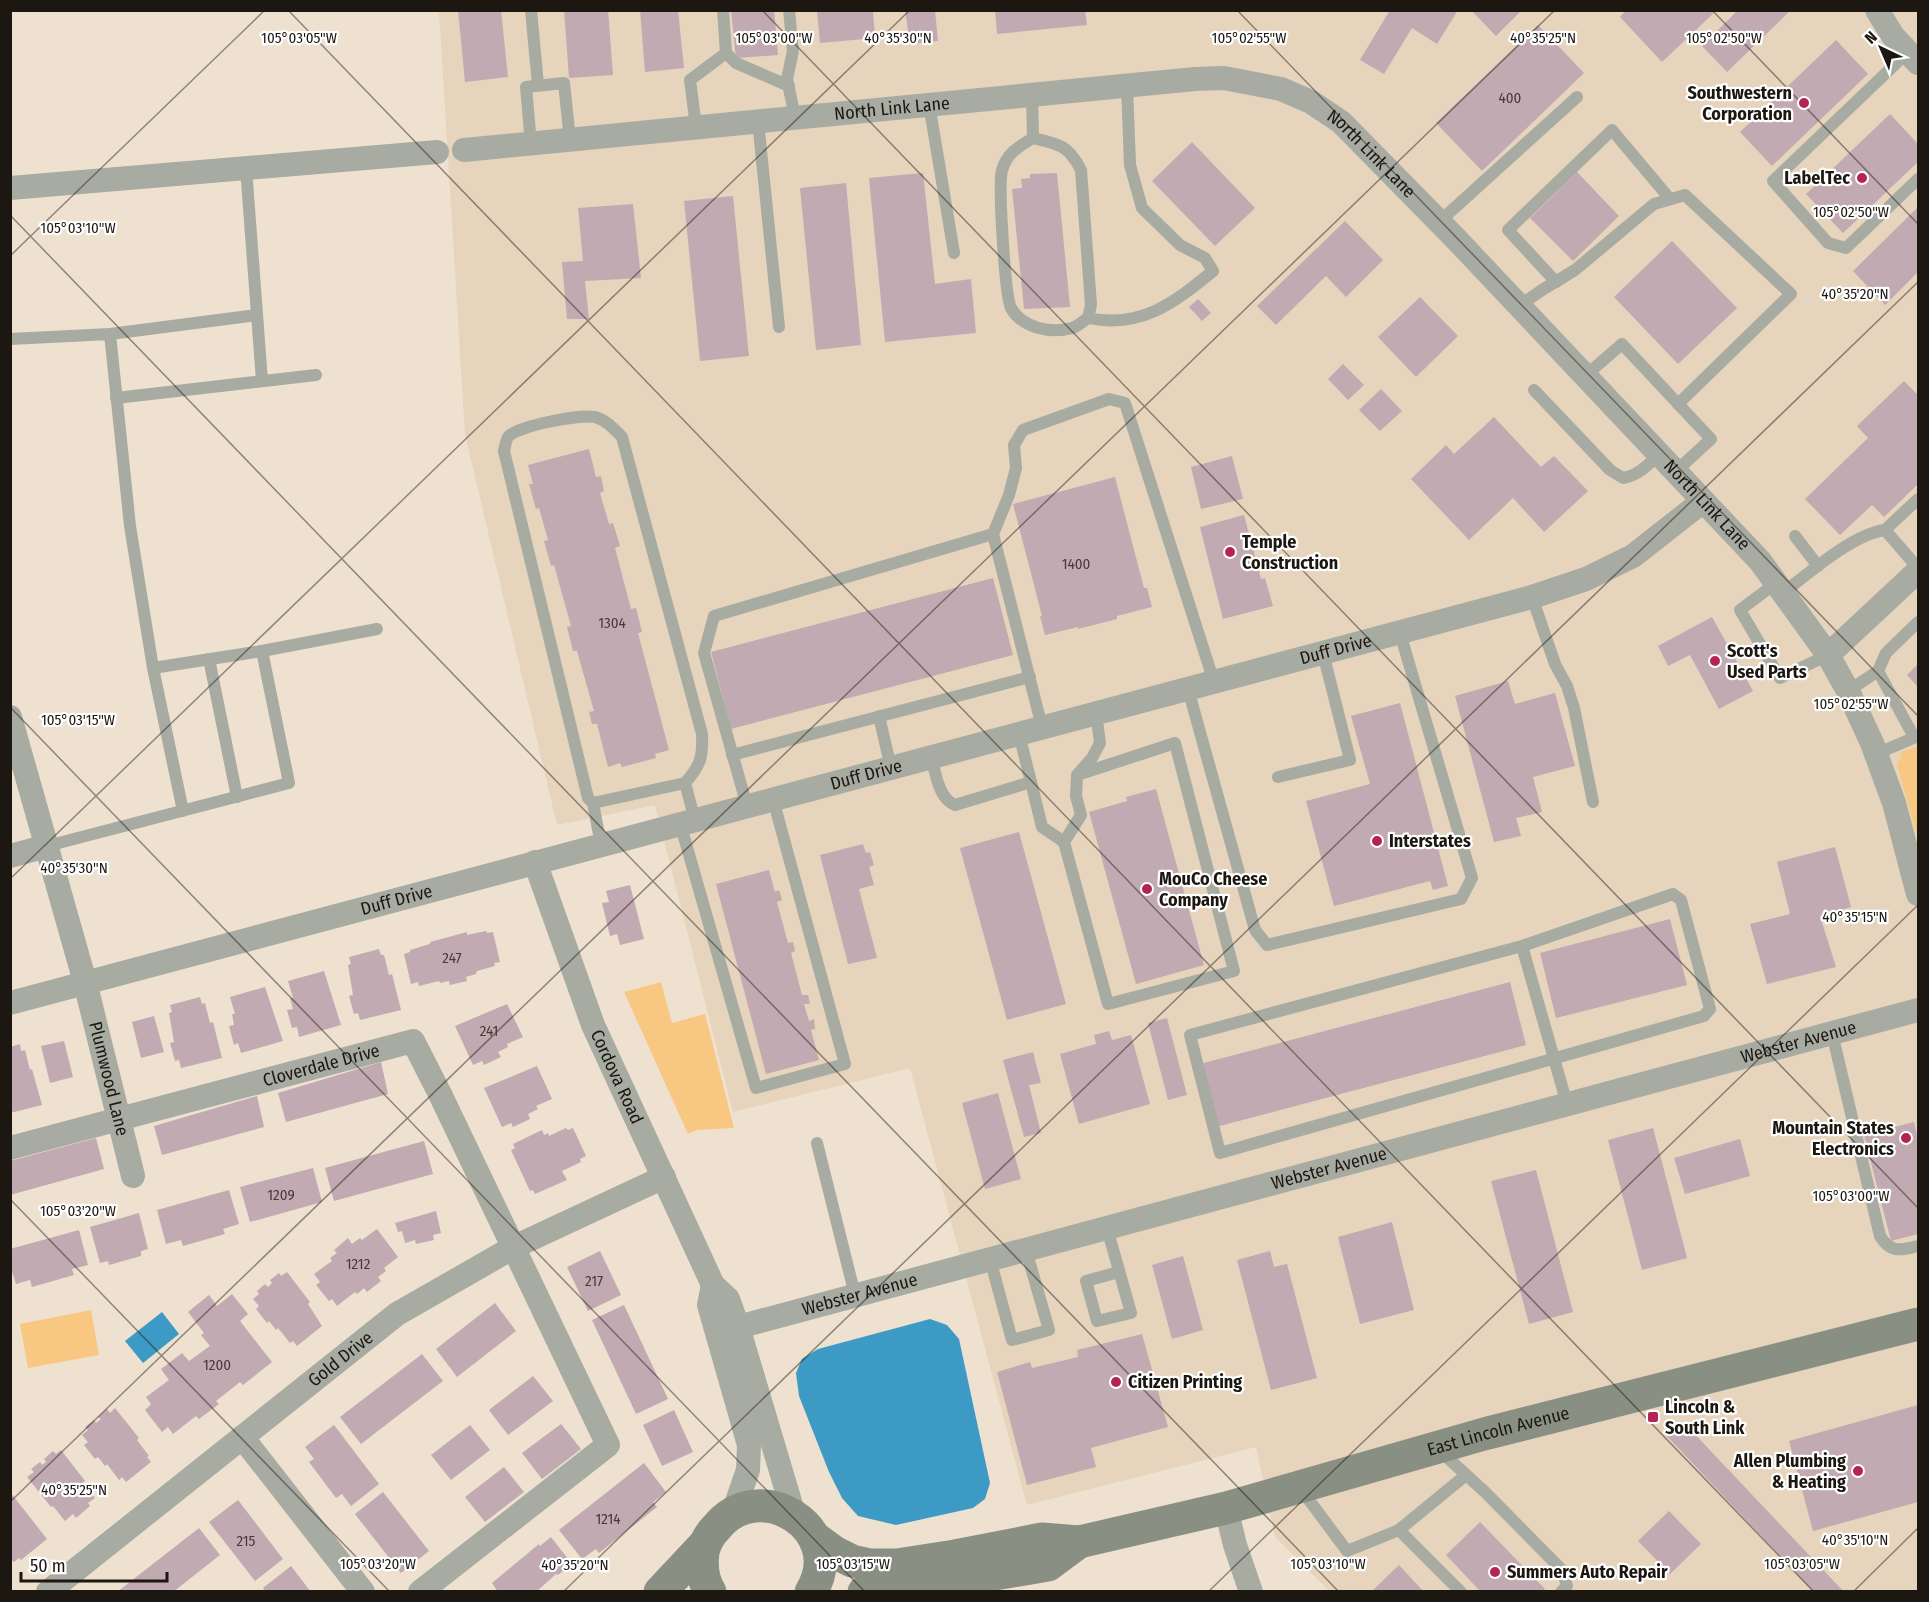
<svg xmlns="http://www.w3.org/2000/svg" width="1929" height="1602" font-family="'Fira Sans Condensed',sans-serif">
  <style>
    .built { fill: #e6d4bc }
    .green { fill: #f8c882 }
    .water { fill: #3d9ac4 }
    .building { fill: #c1aab1 }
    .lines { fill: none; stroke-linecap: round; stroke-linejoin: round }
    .lane { stroke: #a7aba2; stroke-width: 12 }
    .street { stroke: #a7aba2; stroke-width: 24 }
    .secondary { stroke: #898f82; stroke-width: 33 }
    .ticks { fill: none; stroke: #1c1710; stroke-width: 1.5; stroke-opacity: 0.45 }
    .poi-dot { fill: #b42452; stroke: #fff; stroke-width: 2 }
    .labels { text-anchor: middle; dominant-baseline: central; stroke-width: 4.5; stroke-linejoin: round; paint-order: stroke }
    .number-label { font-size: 15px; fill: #453c38 }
    .poi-label { font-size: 18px; font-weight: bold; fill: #1c1710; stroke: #fff; text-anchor: start }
    .street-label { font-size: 18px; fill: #1c1710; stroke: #fff }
    .ticks-label { font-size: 15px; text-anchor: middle; fill: #1c1710; stroke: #fff; stroke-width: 4.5; stroke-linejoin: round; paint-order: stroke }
  </style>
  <rect width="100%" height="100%" fill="#eee1cf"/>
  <polygon class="built" points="439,11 1918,11 1918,1591 1329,1591 1275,1537 1256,1447 1027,1505 910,1068 733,1112 655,805 557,825 465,434"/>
  <g class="green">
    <polygon points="1918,747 1918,839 1897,764 1902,758 1900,752"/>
    <polygon points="661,982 672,1023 705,1014 734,1128 697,1130 688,1134 624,992"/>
    <polygon points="91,1310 99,1355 28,1368 20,1324"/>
  </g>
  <g class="water">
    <polygon points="162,1312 179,1334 143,1363 125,1341"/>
    <polygon points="930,1319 947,1325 959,1339 990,1483 985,1499 973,1508 896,1525 858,1516 842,1498 829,1472 799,1396 796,1373 802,1359 818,1349"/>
  </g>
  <g class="building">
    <polygon points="458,10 501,10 508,77 465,82"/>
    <polygon points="564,10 608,10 613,75 569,78"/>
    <polygon points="640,10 678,10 684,68 645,72"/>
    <polygon points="731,10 774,10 778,55 736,58"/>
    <polygon points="817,10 873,10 875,38 820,43"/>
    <polygon points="905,10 935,10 938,41 910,44"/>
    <polygon points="995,10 1085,10 1087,25 997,34"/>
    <polygon points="1390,10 1458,10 1437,44 1412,28 1384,74 1360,60"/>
    <polygon points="1471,10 1522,10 1496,36"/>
    <polygon points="1626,10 1717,10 1662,62 1620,17"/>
    <polygon points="1738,10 1791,10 1727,72 1702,46"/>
    <polygon points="1538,25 1584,73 1482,171 1436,123"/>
    <polygon points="1836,40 1868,74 1772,166 1740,132"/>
    <polygon points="1890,114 1918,144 1918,162 1843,233 1806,194"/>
    <polygon points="1192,142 1255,208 1215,246 1152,181"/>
    <polygon points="1577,172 1619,216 1573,261 1530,218"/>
    <polygon points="923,173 935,284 971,279 976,333 885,342 869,178"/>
    <polygon points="1057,173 1070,307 1024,309 1012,189 1022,188 1021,179 1030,178 1030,174"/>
    <polygon points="846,183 861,345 816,350 800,188"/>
    <polygon points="733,196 749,356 700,361 684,201"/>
    <polygon points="633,204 641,278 585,281 589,319 567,319 562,262 583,261 578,208"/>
    <polygon points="1918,207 1918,272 1885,305 1853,271"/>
    <polygon points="1345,221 1383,260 1346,297 1326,276 1276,325 1257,306"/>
    <polygon points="1672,241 1737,308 1678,364 1614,297"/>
    <polygon points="1420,297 1458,336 1416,377 1378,337"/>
    <polygon points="1198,299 1211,313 1202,321 1189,307"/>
    <polygon points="1343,364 1364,385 1348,400 1328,379"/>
    <polygon points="1904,381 1918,395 1918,484 1884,517 1872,505 1840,535 1805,499 1868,438 1857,426"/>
    <polygon points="1381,389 1402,411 1380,431 1359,410"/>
    <polygon points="1494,417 1541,467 1554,456 1588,491 1544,532 1513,498 1469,540 1411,479 1446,445 1454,454"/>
    <polygon points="589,449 596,477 601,476 604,491 600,493 609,524 613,523 620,546 615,548 631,609 636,608 642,632 638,633 669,750 655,754 656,758 622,767 620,763 608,767 597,724 592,724 589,712 594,711 577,651 573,651 567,627 571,626 554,565 551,566 544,541 548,540 539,508 536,509 529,484 533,484 528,465"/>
    <polygon points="1232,456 1243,499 1201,509 1191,467"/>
    <polygon points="1115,477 1144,588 1147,588 1152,607 1117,616 1117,619 1078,629 1078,627 1045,635 1040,616 1042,616 1013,504"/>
    <polygon points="1244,515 1261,579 1265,578 1273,606 1223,619 1200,527"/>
    <polygon points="993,578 1013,655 731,729 711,652"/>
    <polygon points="1712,617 1753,691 1719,709 1690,655 1668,666 1658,646"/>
    <polygon points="1918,664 1918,687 1907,675"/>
    <polygon points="1508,681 1515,704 1555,693 1575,766 1533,777 1542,812 1516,818 1521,836 1494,842 1455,696"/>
    <polygon points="1400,703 1448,886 1433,890 1430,881 1334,906 1306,801 1370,784 1351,716"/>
    <polygon points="1156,789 1204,965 1136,984 1089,812 1127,801 1126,797"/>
    <polygon points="1019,832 1066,1004 1007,1020 960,848"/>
    <polygon points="863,844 866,853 870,852 874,865 869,867 874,885 859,889 877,958 848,964 820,855"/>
    <polygon points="1835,847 1851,907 1820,916 1836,967 1767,984 1750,924 1790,914 1777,862"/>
    <polygon points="769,870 775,892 779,890 782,900 777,902 788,943 793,942 795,951 791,953 802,995 808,995 810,1004 804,1004 809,1021 814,1019 815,1029 811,1030 819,1060 766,1074 716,884"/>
    <polygon points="630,885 644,939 620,945 617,934 610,936 602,903 609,902 606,891"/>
    <polygon points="1670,919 1687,985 1556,1018 1540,953"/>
    <polygon points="486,931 487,933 493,932 500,962 494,963 495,966 477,971 476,974 466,977 467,981 450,985 449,981 440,983 439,981 419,986 418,982 411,984 404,954 410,952 410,950 430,944 430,942 467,932 467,935"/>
    <polygon points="379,949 381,955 384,955 389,975 392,974 401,1010 360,1020 358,1013 354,1014 349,996 353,995 348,965 351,964 349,957"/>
    <polygon points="324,971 341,1025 299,1037 297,1027 292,1028 287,1010 293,1009 290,998 293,998 288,981"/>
    <polygon points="1510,982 1526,1045 1216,1127 1200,1064"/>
    <polygon points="265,987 283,1041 241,1053 238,1043 234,1045 229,1026 234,1025 232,1014 235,1014 230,997"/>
    <polygon points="200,997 202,1004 205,1003 210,1023 213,1022 222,1058 181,1068 179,1060 175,1061 170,1043 174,1042 169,1013 172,1012 170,1005"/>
    <polygon points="507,1004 523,1037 507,1044 508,1047 498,1052 501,1057 484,1065 482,1061 473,1065 455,1026"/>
    <polygon points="154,1016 164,1052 141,1058 132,1022"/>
    <polygon points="1167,1018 1187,1095 1168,1100 1148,1023"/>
    <polygon points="1109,1031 1112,1040 1131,1035 1150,1104 1079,1124 1060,1054 1096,1044 1094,1035"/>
    <polygon points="64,1041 73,1077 50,1083 41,1046"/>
    <polygon points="20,1044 21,1051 25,1050 30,1070 32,1069 42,1105 10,1113 10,1047"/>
    <polygon points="1033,1052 1041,1083 1029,1085 1041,1133 1024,1137 1003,1060"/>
    <polygon points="381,1062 388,1094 286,1122 278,1093"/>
    <polygon points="537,1066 552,1099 536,1106 538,1109 528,1114 530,1119 513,1127 511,1123 502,1127 484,1088"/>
    <polygon points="998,1093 1021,1179 985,1189 962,1103"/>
    <polygon points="257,1096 264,1127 162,1155 154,1126"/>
    <polygon points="1914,1122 1918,1140 1918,1234 1891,1241 1864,1135"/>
    <polygon points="566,1128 568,1130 573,1128 586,1156 580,1159 581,1162 562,1171 567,1180 535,1194 533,1190 530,1191 511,1150 515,1148 513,1144 542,1130 544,1135 548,1133 549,1136"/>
    <polygon points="1653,1128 1687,1258 1642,1270 1608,1140"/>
    <polygon points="96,1138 104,1169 10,1195 10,1161"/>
    <polygon points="1740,1139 1750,1176 1685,1194 1674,1158"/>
    <polygon points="424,1141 433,1174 334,1201 325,1168"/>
    <polygon points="313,1168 322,1202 250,1222 240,1187"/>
    <polygon points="1536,1170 1573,1312 1529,1324 1491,1181"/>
    <polygon points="229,1190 239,1224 223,1229 225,1234 183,1246 181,1240 166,1244 157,1210"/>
    <polygon points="436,1211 441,1233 433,1235 434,1240 416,1244 415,1240 405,1243 402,1231 398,1232 395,1223"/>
    <polygon points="139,1213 148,1249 141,1251 141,1256 109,1265 108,1261 100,1263 90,1227"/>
    <polygon points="1392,1222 1414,1310 1360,1324 1338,1237"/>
    <polygon points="377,1229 398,1257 384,1268 386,1271 378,1277 381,1281 367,1292 364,1288 357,1294 355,1292 337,1306 332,1299 329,1301 316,1285 320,1282 314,1274 332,1261 330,1258 337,1253 334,1250 348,1238 352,1244 360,1238 362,1240"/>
    <polygon points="79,1230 88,1265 72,1269 74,1275 32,1287 30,1280 16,1284 10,1265 10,1249"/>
    <polygon points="600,1251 621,1295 588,1311 567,1267"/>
    <polygon points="1270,1251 1274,1267 1287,1264 1317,1378 1271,1390 1237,1260"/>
    <polygon points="1183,1256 1203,1330 1172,1339 1152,1265"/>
    <polygon points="287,1272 310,1302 308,1304 322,1326 297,1346 293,1341 290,1343 278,1328 276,1330 269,1321 267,1323 256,1309 259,1306 253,1299 259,1294 257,1291 265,1284 268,1287 272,1283 270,1280 279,1273 281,1276"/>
    <polygon points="232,1294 248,1314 240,1321 272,1362 243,1385 240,1382 216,1401 219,1404 199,1419 196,1416 173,1434 168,1427 162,1432 145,1410 151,1404 146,1397 169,1380 161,1369 182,1353 189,1361 210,1346 201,1335 204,1333 188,1312 209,1295 217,1306"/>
    <polygon points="495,1303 516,1331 457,1377 436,1349"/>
    <polygon points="624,1305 668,1399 636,1414 592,1320"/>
    <polygon points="1142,1334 1168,1427 1091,1448 1096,1467 1027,1485 997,1372 1030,1362 1032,1368 1078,1357 1077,1350"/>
    <polygon points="422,1354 443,1381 361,1444 340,1417"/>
    <polygon points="533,1376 553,1401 508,1435 489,1410"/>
    <polygon points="1918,1405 1918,1502 1813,1531 1789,1441"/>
    <polygon points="115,1408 139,1438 137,1440 149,1456 147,1457 151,1462 126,1482 122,1477 119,1480 107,1464 105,1466 98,1457 95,1459 84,1445 88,1442 82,1435 88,1430 85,1427 94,1420 96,1423 101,1419 98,1417 107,1409 110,1413"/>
    <polygon points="674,1410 693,1452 662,1466 643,1425"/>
    <polygon points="561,1424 581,1449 542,1479 522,1453"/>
    <polygon points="334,1425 379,1484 351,1506 342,1494 336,1498 309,1462 314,1459 305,1447"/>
    <polygon points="470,1425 490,1450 451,1480 431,1455"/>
    <polygon points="1687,1426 1844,1592 1814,1592 1664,1433"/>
    <polygon points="61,1450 85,1481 83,1482 95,1498 88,1503 90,1506 76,1518 73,1514 65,1521 53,1506 51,1507 27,1477 34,1472 31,1469 40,1462 42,1465 46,1462 44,1459 53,1451 56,1454"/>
    <polygon points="644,1463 666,1492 653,1502 657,1507 599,1553 596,1549 582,1559 559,1530"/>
    <polygon points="504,1467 524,1492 485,1522 465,1497"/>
    <polygon points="10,1492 47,1539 21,1560 19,1558 14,1562 10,1558 10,1550 12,1549 10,1546"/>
    <polygon points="383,1492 429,1551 401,1573 355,1514"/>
    <polygon points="238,1500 283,1559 255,1581 209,1522"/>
    <polygon points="1669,1511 1701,1544 1670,1574 1638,1541"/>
    <polygon points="1480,1522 1545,1589 1542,1592 1481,1592 1446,1555"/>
    <polygon points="199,1528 220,1555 173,1592 117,1592"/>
    <polygon points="551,1537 572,1564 558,1575 556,1574 536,1592 498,1592 492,1583 539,1544 540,1546"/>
    <polygon points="1399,1565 1424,1592 1371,1592"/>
    <polygon points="291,1566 311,1592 265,1592 263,1588"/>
  </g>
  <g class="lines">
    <g class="lane">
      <polyline points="531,10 538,85"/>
      <polyline points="723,10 726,53 736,63 789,86"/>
      <polyline points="789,10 793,51 787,79 795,117"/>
      <polyline points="1908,52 1773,181 1828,243 1846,248 1918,179"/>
      <path d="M1032 94 1033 138C1017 148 1008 152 1002 170 998 184 1005 296 1011 308 1022 328 1051 334 1072 328 1077 327 1083 321 1088 318L1091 305 1081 170C1068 145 1059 144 1033 138"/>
      <polyline points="929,104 954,253"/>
      <polyline points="758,121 779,327"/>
      <polyline points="696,127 690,80 726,53"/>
      <polyline points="531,144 526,87 564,83 570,140"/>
      <polyline points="246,168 262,381"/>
      <polyline points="1439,222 1577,97"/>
      <polyline points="1556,282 1508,230 1612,130 1670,199"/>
      <polyline points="1519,306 1542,290 1575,270 1654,204 1685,195 1791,294 1678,404"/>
      <path d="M1088 318C1141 329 1174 303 1213 271L1205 258 1180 245 1142 208 1130 165 1127 86"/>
      <polyline points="110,334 257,315"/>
      <polyline points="10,339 110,334 130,526 153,668"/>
      <polyline points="1585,376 1622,344 1711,439 1675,472"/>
      <path d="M1534 390 1610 470 1623 478C1639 475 1648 465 1659 454"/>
      <polyline points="116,398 316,375"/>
      <polyline points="1885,530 1918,499"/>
      <polyline points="993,534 1009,495 1016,468 1014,445 1023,430 1109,399 1125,403 1214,682"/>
      <polyline points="1795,536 1818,566"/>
      <polyline points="1776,583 1740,610 1780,678 1828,655"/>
      <path d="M1783 593C1809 573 1853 534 1885 530L1918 568"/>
      <polyline points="1532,597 1555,664 1567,686 1574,708 1593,802"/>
      <polyline points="262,651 377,629"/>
      <polyline points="209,659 237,797"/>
      <polyline points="1878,671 1914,737"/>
      <polyline points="1188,689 1255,930 1267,945 1461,899 1472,878 1400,633"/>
      <polyline points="1848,691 1878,671 1886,653 1918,622"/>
      <polyline points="879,716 891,768"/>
      <polyline points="1876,754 1918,736"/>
      <polyline points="732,755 1030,677"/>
      <path d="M931 757C936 773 938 798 955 805L1031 782 1019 734"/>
      <polyline points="1077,775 1175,743 1234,971 1108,1004 1064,842 1081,815 1076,796 1077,775 1092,758 1100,743 1096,713"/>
      <polyline points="1278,777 1350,760 1323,653"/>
      <polyline points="1031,782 1042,827 1064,842"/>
      <path d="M685 783 593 803 588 798 504 451C505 447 506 440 508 437 516 426 581 414 595 417 606 420 614 429 622 437L702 734C703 757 701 765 685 783L695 820"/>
      <polyline points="593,803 601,845"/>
      <polyline points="747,806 704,653 714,616 993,534 1042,727"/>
      <polyline points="680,823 756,1088 845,1064 773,799"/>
      <polyline points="47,846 289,783 262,651 153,668 183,811"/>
      <polyline points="1522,946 1673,894 1681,900 1710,1009 1704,1016 1220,1153 1190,1035 1522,946 1567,1104"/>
      <path d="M1832 1033 1880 1236C1891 1254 1901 1250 1918 1246"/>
      <polyline points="817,1143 855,1295"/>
      <polyline points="1107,1228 1131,1313 1097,1321 1086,1281 1119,1272"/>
      <polyline points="990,1259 1012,1340 1049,1330 1026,1250"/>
      <polyline points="1439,1450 1485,1492 1562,1570 1567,1586 1561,1592"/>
      <polyline points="1300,1488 1347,1551 1399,1530 1461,1592"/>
      <polyline points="1399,1530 1466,1475"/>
    </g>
    <g class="street">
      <polyline points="1877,10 1893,36 1918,63"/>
      <path id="s1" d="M464 150 1195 79 1224 78 1281 89 1311 102 1341 122 1456 239 1760 561 1828 655 1848 691 1872 743 1894 803 1918 894"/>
      <polyline points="10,188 437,152"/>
      <polyline points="1828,655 1918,571"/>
      <path id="s2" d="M10 717 85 982 133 1176"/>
      <polyline points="10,856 47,846"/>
      <path id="s3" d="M535 862 593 1025 713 1285 728 1299 738 1327 794 1515"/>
      <path id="s4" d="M10 1003 1532 597 1586 579 1633 556 1703 501"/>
      <path id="s5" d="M10 1148 413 1041 440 1094 608 1445 420 1592"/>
      <polyline points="713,1285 709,1305 749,1445 748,1470 733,1513"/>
      <path id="s6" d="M738 1327 1918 1010"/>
      <polyline points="242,1437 363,1592"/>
      <polyline points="1226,1508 1235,1545 1251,1592"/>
      <path id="s7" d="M48 1592 397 1314 514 1247 664 1177"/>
    </g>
    <g class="secondary">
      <path id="s8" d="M816 1539 834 1552 852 1561 870 1565H897L955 1556 1042 1539 1079 1542 1226 1508 1484 1434 1918 1324"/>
      <polyline points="660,1592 705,1544"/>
      <path d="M710 1592C702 1579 701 1566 703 1552 705 1542 709 1535 716 1528 759 1473 849 1530 811 1592"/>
      <polyline points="864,1592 959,1580 1048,1565 1079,1542"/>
    </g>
  </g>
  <path class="ticks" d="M288 10 1814 1592M762 10 1918 1208M1237 10 1918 716M1712 10 1918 224M10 215 1339 1592M10 256 265 10M10 707 865 1592M10 879 910 10M10 1199 390 1592M10 1502 1555 10M563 1592 1918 282M1208 1592 1918 905M1853 1592 1918 1528"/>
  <g class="poi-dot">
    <circle cx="1804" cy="103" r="6"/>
    <circle cx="1862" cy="178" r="6"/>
    <circle cx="1230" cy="552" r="6"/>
    <circle cx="1715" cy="661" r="6"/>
    <circle cx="1377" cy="841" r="6"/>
    <circle cx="1147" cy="889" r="6"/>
    <circle cx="1906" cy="1138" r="6"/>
    <circle cx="1116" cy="1382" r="6"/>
    <rect x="1647" y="1411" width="12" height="12" rx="3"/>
    <circle cx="1858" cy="1471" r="6"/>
    <circle cx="1495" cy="1572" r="6"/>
  </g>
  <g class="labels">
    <g class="number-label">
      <text x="1510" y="98">400</text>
      <text x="1076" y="564">1400</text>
      <text x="612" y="623">1304</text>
      <text x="452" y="958">247</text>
      <text x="489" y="1031">241</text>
      <text x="281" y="1195">1209</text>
      <text x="358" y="1264">1212</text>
      <text x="594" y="1281">217</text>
      <text x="217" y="1365">1200</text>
      <text x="608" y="1519">1214</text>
      <text x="246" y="1541">215</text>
    </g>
    <g class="poi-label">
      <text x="1792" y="93" text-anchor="end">Southwestern<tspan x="1792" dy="21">Corporation</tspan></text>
      <text x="1850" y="178" text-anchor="end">LabelTec</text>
      <text x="1242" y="542">Temple<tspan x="1242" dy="21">Construction</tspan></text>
      <text x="1727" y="651">Scott's<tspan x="1727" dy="21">Used Parts</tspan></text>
      <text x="1389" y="841">Interstates</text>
      <text x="1159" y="879">MouCo Cheese<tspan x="1159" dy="21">Company</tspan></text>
      <text x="1894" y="1128" text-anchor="end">Mountain States<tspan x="1894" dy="21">Electronics</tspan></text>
      <text x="1128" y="1382">Citizen Printing</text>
      <text x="1665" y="1407">Lincoln &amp;<tspan x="1665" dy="21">South Link</tspan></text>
      <text x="1846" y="1461" text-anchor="end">Allen Plumbing<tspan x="1846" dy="21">&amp; Heating</tspan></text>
      <text x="1507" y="1572">Summers Auto Repair</text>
    </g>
    <g class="street-label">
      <text stroke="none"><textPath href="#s1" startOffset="430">North Link Lane</textPath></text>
      <text stroke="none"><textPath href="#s1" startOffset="934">North Link Lane</textPath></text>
      <text stroke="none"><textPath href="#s1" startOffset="1420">North Link Lane</textPath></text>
      <text stroke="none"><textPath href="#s4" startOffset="1372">Duff Drive</textPath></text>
      <text stroke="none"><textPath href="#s4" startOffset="886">Duff Drive</textPath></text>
      <text stroke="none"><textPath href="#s4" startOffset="400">Duff Drive</textPath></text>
      <text stroke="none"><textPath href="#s6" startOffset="1098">Webster Avenue</textPath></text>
      <text stroke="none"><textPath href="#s5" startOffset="322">Cloverdale Drive</textPath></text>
      <text stroke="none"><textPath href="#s3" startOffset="230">Cordova Road</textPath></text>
      <text stroke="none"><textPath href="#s2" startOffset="375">Plumwood Lane</textPath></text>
      <text stroke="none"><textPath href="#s6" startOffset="612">Webster Avenue</textPath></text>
      <text stroke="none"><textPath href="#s6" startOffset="126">Webster Avenue</textPath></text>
      <text stroke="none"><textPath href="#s7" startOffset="374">Gold Drive</textPath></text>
      <text stroke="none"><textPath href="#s8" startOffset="706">East Lincoln Avenue</textPath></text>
    </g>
  </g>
  <g class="ticks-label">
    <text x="898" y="43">40°35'30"N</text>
    <text x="1543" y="43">40°35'25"N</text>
    <text x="1724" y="43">105°02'50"W</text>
    <text x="299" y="43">105°03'05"W</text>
    <text x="774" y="43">105°03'00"W</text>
    <text x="1249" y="43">105°02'55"W</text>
    <text x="1851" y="217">105°02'50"W</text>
    <text x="78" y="233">105°03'10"W</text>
    <text x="1855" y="299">40°35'20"N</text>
    <text x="1851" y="709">105°02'55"W</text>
    <text x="78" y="725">105°03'15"W</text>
    <text x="74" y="873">40°35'30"N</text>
    <text x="1855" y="922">40°35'15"N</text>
    <text x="1851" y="1201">105°03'00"W</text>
    <text x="78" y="1216">105°03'20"W</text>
    <text x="74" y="1495">40°35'25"N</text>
    <text x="1855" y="1545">40°35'10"N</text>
    <text x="378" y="1569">105°03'20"W</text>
    <text x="853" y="1569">105°03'15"W</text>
    <text x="1328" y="1569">105°03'10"W</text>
    <text x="1802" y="1569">105°03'05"W</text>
    <text x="575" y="1570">40°35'20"N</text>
  </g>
  <rect width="1929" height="1602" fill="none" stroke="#1c1710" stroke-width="24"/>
  <g transform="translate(1881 48) rotate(316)" stroke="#ffffff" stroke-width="4.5" paint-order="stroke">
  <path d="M0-4.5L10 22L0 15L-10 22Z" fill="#1c1710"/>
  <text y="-9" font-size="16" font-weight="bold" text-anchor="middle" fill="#1c1710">N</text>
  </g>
  <path d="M21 1572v9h146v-9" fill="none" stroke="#1c1710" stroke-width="3"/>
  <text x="30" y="1572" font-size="18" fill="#1c1710" stroke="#ffffff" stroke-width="4.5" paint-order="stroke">50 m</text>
</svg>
